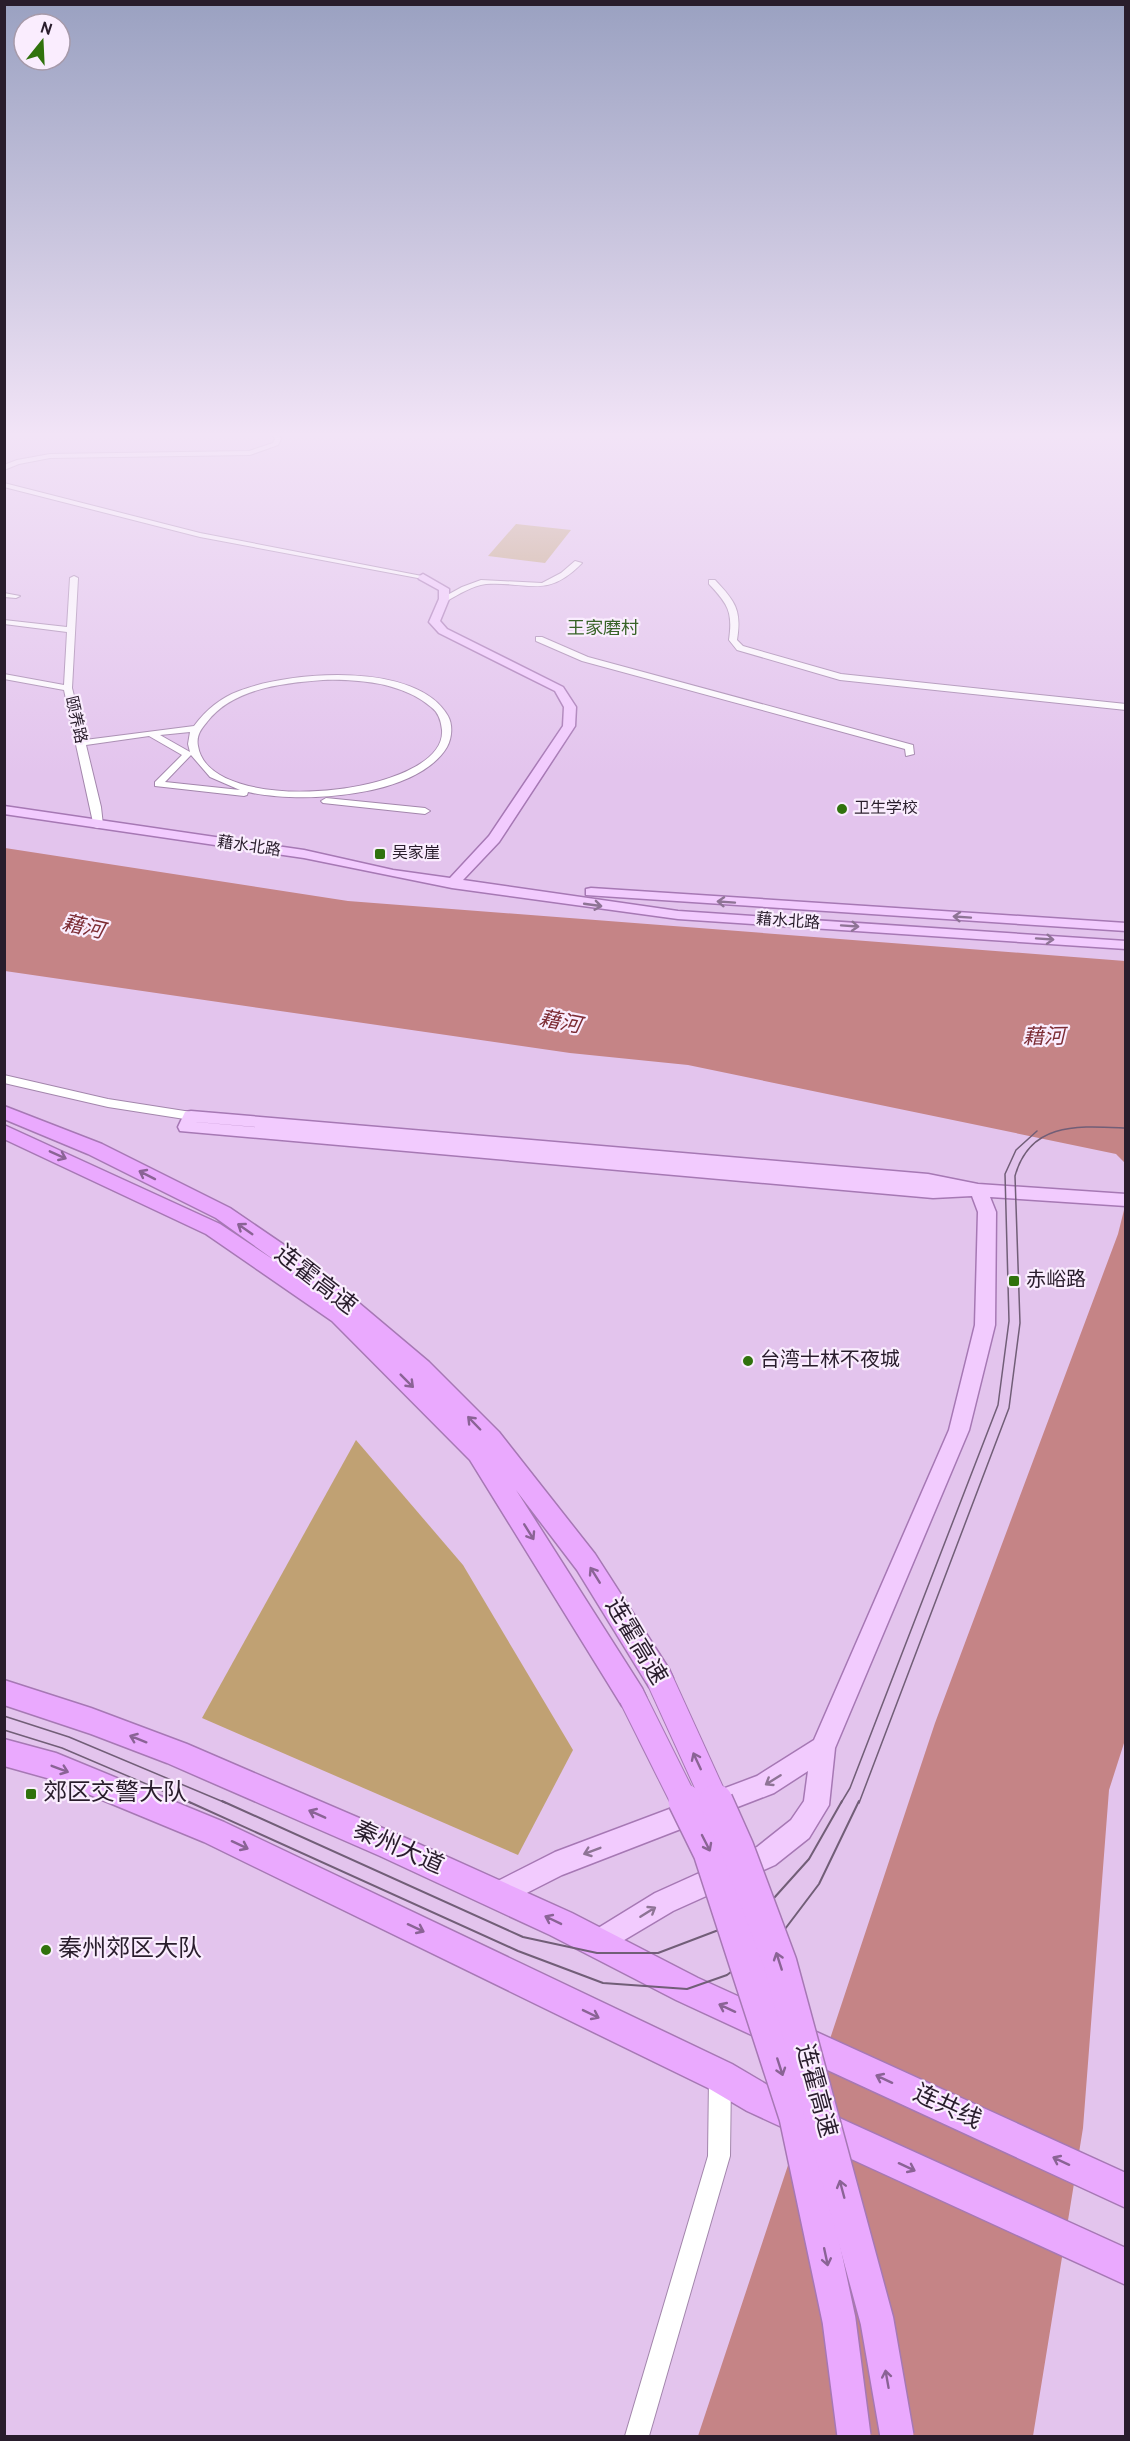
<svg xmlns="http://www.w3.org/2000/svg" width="1130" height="2441" font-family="Overpass,'Noto Sans SC',sans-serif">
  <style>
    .green { fill: #c0a173 }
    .water { fill: #c58486 }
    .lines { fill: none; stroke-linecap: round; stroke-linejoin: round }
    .minor-casing { stroke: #a386ac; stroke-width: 2 }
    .major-casing { stroke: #a678b4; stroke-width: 3 }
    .highway-casing { stroke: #a678b4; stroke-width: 3 }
    .minor { fill: #fff; fill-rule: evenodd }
    .major { fill: #f2cbfe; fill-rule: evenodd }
    .highway { fill: #eaa9fe; fill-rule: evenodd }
    .tram-far1 { stroke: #715e77; stroke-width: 1.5 }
    .tram { stroke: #715e77; stroke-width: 2 }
    .highway-bridge-far1-casing { stroke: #a678b4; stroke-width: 28; stroke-linecap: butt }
    .highway-bridge-casing { stroke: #a678b4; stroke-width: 36; stroke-linecap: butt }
    .highway-bridge-far1 { stroke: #eaa9fe; stroke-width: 26 }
    .highway-bridge { stroke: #eaa9fe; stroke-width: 33 }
    .oneway { stroke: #8e7495 }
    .oneway2 { stroke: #8a6395 }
    .poi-dot { fill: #30720d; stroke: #faedfe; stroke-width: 2 }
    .labels { text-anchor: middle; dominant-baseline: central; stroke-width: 4.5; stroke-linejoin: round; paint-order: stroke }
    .far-street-label { font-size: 16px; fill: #291d2c; stroke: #faedfe }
    .far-poi-label { font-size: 16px; fill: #291d2c; stroke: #faedfe; text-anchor: start }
    .far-quarter-label { font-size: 18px; fill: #386328; stroke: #faedfe }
    .poi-label { font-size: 20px; fill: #291d2c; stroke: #faedfe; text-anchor: start }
    .water-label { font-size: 21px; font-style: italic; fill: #7c2c34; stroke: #faedfe }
    .near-street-label { font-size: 24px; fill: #291d2c; stroke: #faedfe }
    .near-poi-label { font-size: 24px; fill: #291d2c; stroke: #faedfe; text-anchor: start }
  </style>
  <rect width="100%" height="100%" fill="#e3c4ed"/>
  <g class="green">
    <polygon points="516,524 571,530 545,563 488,556"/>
    <polygon points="356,1440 463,1565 573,1750 518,1855 202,1718"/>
  </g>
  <g class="water">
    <polygon points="5,848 348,901 1125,961 1125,1163 1116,1154 688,1065 570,1053 5,971"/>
    <polygon points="1125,1206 1125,1740 1109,1790 1083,2128 1033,2436 698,2436 935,1723 1118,1234"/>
  </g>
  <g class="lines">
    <g class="minor-casing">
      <g id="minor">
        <polygon points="271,434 278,434 281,439 278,445 250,455 50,458 19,464 4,470 4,465 17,460 50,454 249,451 273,443 275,439"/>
        <polygon points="4,483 200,533 427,577 423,579 200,537 4,487"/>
        <path d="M575 561 582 563C546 600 528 581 486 584 472 586 459 594 447 601L440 599 462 587 481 580 542 583 561 573Z"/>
        <path d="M74 576 78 578 72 688 85 740 194 726C206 710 220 698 239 691 290 671 417 661 448 716 453 725 452 738 447 747 417 798 299 804 248 792L247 795 244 796 155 786V782L182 755 149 736 86 745 101 807 103 825 98 828 94 827 64 690 4 679V674L64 685 67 632 4 624V620L67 627 70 578ZM323 680C359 679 403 683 431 707 439 713 441 721 442 730 447 796 209 820 198 746 196 736 201 729 207 722 233 688 284 683 323 680ZM190 732 188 744 190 752 160 735ZM191 755 210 777 240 790 165 782Z"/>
        <path d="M709 580H715C735 601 742 610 737 640L743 646 841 674 1126 704V710L840 680 737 650 729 640C733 612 728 604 709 584Z"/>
        <polygon points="4,593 20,596 16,598 4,597"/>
        <polygon points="536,637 542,637 588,657 913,745 914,754 906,756 905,749 582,661 536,641"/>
        <polygon points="326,798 425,808 430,811 425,814 323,803 321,801"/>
        <polygon points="4,1075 108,1099 191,1112 197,1116 191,1120 108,1107 4,1083"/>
        <polygon points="720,2067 728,2070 731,2078 730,2156 649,2436 625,2436 708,2156 709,2078 712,2070"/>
      </g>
    </g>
    <g class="major-casing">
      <g id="major">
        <polygon points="423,574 449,589 449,599 440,621 447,629 563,687 576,707 575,726 499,842 463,880 678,911 1126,941 1126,949 678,919 452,888 304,858 4,814 4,806 304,850 393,870 450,878 489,836 563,726 564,707 555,691 439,633 429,622 439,599 439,590 419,579 418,577"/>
        <polygon points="591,888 1126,923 1126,931 586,895 586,889"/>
        <path d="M191 1111 928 1174 978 1184 1126 1194V1206L990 1197 996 1212 995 1325 969 1430 835 1748 829 1805 809 1838 775 1865 673 1911 599 1955 590 1951 586 1942 590 1933 655 1893 757 1847 791 1820 804 1801 808 1771 774 1793 562 1875 499 1907 490 1903 486 1894 490 1885 555 1852 757 1776 814 1740 949 1430 975 1325 978 1212 972 1196 933 1198 180 1131 178 1127 185 1112ZM196 1122H197L625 1159Z"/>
      </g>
    </g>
    <g class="highway-casing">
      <g id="highway">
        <polygon points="4,1106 102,1144 230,1208 315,1266 429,1362 499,1432 595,1554 669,1669 673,1678 669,1687 659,1690 649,1687 577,1570 516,1490 642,1688 646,1697 642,1706 632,1710 622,1706 470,1460 332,1321 206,1234 4,1139 4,1125 220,1224 277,1262 216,1218 88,1154 4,1119"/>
        <polygon points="4,1680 91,1708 187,1744 401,1836 572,1913 698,1978 1126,2173 1126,2208 676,2000 550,1935 380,1856 167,1763 91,1734 4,1705"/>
        <polygon points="4,1739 56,1753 224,1822 732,2064 771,2087 1126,2248 1126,2285 747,2111 708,2088 204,1842 54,1780 4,1766"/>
      </g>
    </g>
    <use href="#minor" class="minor"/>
    <use href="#major" class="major"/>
    <use href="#highway" class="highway"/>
    <g class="tram-far1">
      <polyline points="4,1716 69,1737 226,1803"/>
      <polyline points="4,1730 62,1748 191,1803"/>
      <polyline points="841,1803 850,1788 998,1405 1009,1321 1005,1174 1016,1150 1037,1131"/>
      <path d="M859 1803 1009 1408 1020 1323 1015 1176C1030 1121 1079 1126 1126 1128"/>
    </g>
    <g class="tram">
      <polyline points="187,1801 518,1951 603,1983 687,1989 727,1975 782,1933 819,1884 859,1801"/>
      <polyline points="222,1801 523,1937 597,1953 658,1953 737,1923 774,1898 809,1859 842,1801"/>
    </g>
    <g class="highway-bridge-far1-casing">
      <g id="highway-bridge-far1">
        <polyline points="659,1678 716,1803"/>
        <polyline points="632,1697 685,1803"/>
      </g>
    </g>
    <g class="highway-bridge-casing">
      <g id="highway-bridge">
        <polyline points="685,1801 710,1852 796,2117 839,2320 854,2436"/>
        <polyline points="716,1801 737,1848 780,1963 877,2321 897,2436"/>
      </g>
    </g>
    <use href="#highway-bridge-far1" class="highway-bridge-far1"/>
    <use href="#highway-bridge" class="highway-bridge"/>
  </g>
  <defs><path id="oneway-shaft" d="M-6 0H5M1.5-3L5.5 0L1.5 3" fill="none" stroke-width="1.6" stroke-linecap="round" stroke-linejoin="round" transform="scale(1.5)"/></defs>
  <g class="oneway">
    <use href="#oneway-shaft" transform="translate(726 902) rotate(-176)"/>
    <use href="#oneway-shaft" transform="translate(593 905) rotate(8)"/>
    <use href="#oneway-shaft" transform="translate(962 917) rotate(-176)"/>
    <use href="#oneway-shaft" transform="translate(850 926) rotate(4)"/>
    <use href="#oneway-shaft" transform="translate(1045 939) rotate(4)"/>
    <use href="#oneway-shaft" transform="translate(773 1780) rotate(148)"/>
    <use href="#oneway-shaft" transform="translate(592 1851) rotate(159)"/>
    <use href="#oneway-shaft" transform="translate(648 1912) rotate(-32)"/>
  </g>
  <g class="oneway2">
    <use href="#oneway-shaft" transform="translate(58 1155) rotate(24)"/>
    <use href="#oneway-shaft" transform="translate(147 1175) rotate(-153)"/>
    <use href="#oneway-shaft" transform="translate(245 1229) rotate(-145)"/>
    <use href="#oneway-shaft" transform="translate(407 1381) rotate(45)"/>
    <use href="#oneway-shaft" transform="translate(474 1423) rotate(-134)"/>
    <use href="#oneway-shaft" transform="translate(529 1532) rotate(58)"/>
    <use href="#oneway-shaft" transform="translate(595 1575) rotate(-122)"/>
    <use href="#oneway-shaft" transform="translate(138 1739) rotate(-158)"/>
    <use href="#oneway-shaft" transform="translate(697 1761) rotate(-115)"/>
    <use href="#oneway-shaft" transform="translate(60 1769) rotate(21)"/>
    <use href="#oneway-shaft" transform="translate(317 1814) rotate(-156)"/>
    <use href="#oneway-shaft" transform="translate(706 1843) rotate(63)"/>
    <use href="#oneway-shaft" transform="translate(240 1845) rotate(25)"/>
    <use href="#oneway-shaft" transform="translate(553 1920) rotate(-154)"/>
    <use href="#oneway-shaft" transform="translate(416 1928) rotate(25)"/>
    <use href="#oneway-shaft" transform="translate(779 1961) rotate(-108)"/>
    <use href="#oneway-shaft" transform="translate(727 2008) rotate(-155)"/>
    <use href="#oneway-shaft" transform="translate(591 2014) rotate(26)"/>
    <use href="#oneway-shaft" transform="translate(780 2067) rotate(72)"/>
    <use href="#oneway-shaft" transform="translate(884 2079) rotate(-155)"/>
    <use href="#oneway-shaft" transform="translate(1061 2161) rotate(-155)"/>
    <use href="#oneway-shaft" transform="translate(907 2167) rotate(25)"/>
    <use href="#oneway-shaft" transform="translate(842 2189) rotate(-105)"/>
    <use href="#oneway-shaft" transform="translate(826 2257) rotate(78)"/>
    <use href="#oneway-shaft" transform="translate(887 2379) rotate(-100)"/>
  </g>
  <linearGradient id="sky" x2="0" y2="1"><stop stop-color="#9aa1c1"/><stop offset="0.56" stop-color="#f2e4f7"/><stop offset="1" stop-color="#f2e4f7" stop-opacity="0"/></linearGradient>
  <rect width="1130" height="776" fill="url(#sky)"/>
  <g class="poi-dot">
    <circle cx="842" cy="809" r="6"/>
    <rect x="374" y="848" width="12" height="12" rx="3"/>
    <rect x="1008" y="1275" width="12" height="12" rx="3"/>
    <circle cx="748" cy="1361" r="6"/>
    <rect x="25" y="1788" width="12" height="12" rx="3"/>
    <circle cx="46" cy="1950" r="6"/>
  </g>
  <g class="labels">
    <g class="far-street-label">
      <text transform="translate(75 720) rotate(77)">颐养路</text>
      <text transform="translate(249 847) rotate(8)">藉水北路</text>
      <text transform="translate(788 922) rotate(4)">藉水北路</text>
    </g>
    <g class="far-poi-label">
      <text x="854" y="809">卫生学校</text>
      <text x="392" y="854">吴家崖</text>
    </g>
    <g class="far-quarter-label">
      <text x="603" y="629">王家磨村</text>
    </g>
    <g class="poi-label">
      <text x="1026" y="1281">赤峪路</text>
      <text x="760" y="1361">台湾士林不夜城</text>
    </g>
    <g class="water-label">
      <text transform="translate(83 928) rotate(13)">藉河</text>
      <text transform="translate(560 1023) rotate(11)">藉河</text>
      <text transform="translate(1044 1038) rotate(-1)">藉河</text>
    </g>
    <g class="near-street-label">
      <text transform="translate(315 1281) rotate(38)">连霍高速</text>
      <text transform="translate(635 1642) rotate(59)">连霍高速</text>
      <text transform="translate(398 1849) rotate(24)">秦州大道</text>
      <text transform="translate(815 2091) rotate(75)">连霍高速</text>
      <text transform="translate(947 2108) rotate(25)">连共线</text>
    </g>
    <g class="near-poi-label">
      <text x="43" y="1794">郊区交警大队</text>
      <text x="58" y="1950">秦州郊区大队</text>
    </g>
  </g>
  <rect width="1130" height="2441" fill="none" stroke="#291d2c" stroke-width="12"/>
  <g transform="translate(42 42) rotate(18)"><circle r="28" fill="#faedfe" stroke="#a69aaa" stroke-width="1.5"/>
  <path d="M0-4.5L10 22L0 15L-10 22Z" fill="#30720d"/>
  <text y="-9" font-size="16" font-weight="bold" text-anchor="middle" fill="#291d2c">N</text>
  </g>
</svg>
